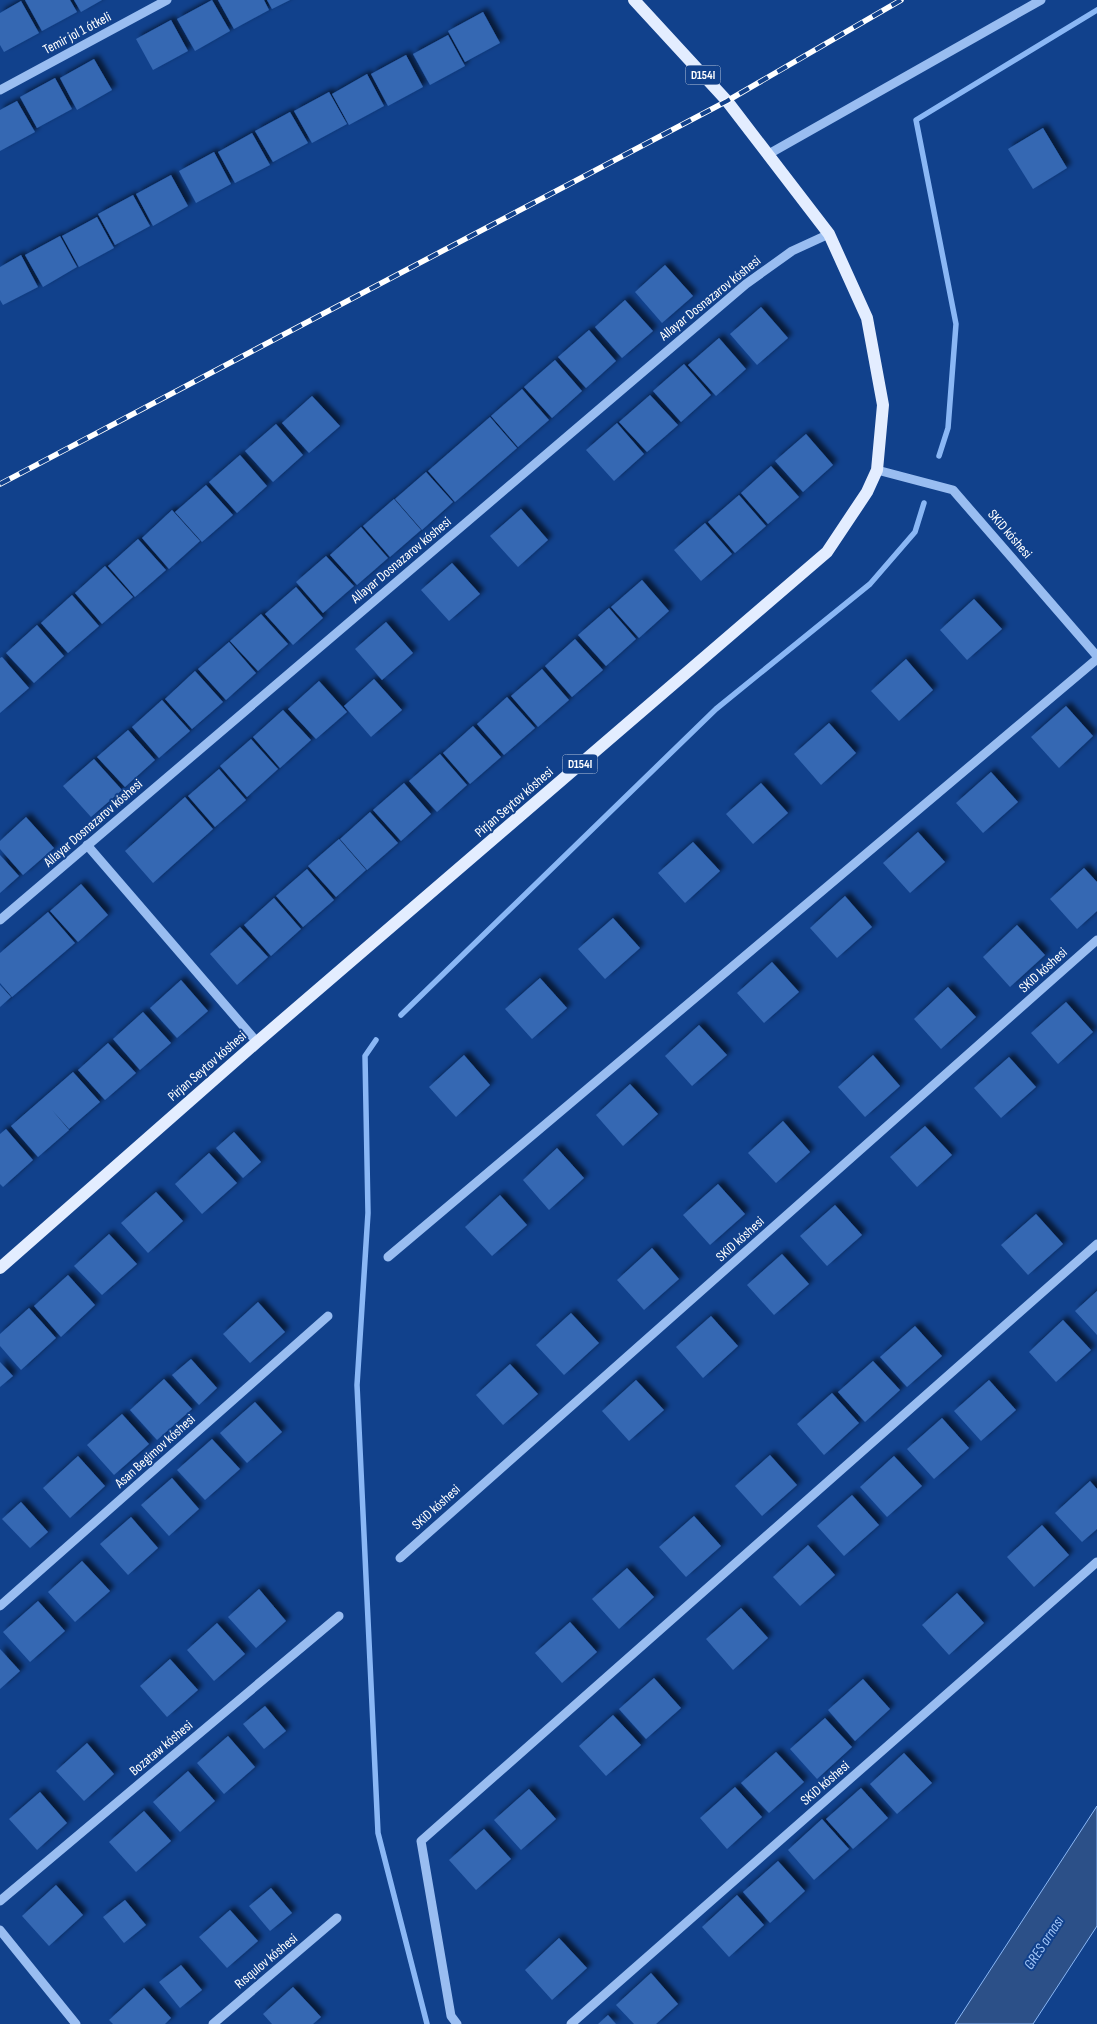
<svg xmlns="http://www.w3.org/2000/svg" width="1097" height="2024" font-family="'Sofia Sans Condensed',sans-serif">
  <style>
    .water { fill: #2c5088; stroke: #8ab7f5 }
    .lines { fill: none; stroke-linecap: round; stroke-linejoin: round }
    .stream { stroke: #8ab7f5; stroke-width: 5.5 }
    .building { fill: #3568b3; filter: url(#shadow) }
    .minor { stroke: #99bdf1; stroke-width: 9 }
    .major { stroke: #e3edff; stroke-width: 12 }
    .rail-casing { stroke: #fff; stroke-width: 5.5 }
    .rail { stroke: #11418c; stroke-width: 4; stroke-dasharray: 11; stroke-linecap: butt }
    .labels { text-anchor: middle; dominant-baseline: central; stroke-width: 4; stroke-linejoin: round; paint-order: stroke }
    .shield { fill: #11418c; stroke: #b8c6dc; stroke-width: 1 }
    .shield-label { font-size: 12px; font-weight: bold; fill: #fff }
    .street-label { font-size: 14px; fill: #fff; stroke: #11418c }
    .water-label { font-size: 15px; font-style: italic; fill: #a4c7f9; stroke: #11418c }
  </style>
  <defs>
    <filter id="shadow"><feDropShadow dx="4.5" dy="-4.5" stdDeviation="2.5" flood-color="#0009"/></filter>
  </defs>
  <rect width="100%" height="100%" fill="#11418c"/>
  <polygon class="water" points="1097,1806 1097,1926 1033,2024 955,2024"/>
  <g class="lines">
    <g class="stream">
      <polyline points="939,456 948,428 956,324 916,120 1097,10"/>
      <polyline points="401,1015 716,709 870,584 915,532 924,503"/>
      <polyline points="376,1040 365,1056 368,1213 357,1385 378,1833 427,2024"/>
    </g>
  </g>
  <g class="building">
    <polygon points="25,0 70,0 77,12 42,31"/>
    <polygon points="74,0 102,0 81,12"/>
    <polygon points="212,0 230,31 195,51 177,19"/>
    <polygon points="218,0 264,0 269,10 234,29"/>
    <polygon points="267,0 290,0 272,9"/>
    <polygon points="21,1 39,33 4,52 0,45 0,13"/>
    <polygon points="483,12 500,43 465,62 448,31"/>
    <polygon points="171,20 188,51 153,70 136,39"/>
    <polygon points="448,35 465,66 430,85 413,54"/>
    <polygon points="406,55 423,87 388,106 371,74"/>
    <polygon points="94,59 112,90 77,110 60,78"/>
    <polygon points="367,74 384,106 349,125 332,94"/>
    <polygon points="55,78 72,109 37,128 20,97"/>
    <polygon points="329,92 347,124 312,143 294,111"/>
    <polygon points="17,101 35,132 0,151 0,110"/>
    <polygon points="290,112 308,143 273,162 255,131"/>
    <polygon points="1043,128 1067,168 1033,189 1008,149"/>
    <polygon points="252,133 270,165 235,183 218,152"/>
    <polygon points="214,152 231,184 196,203 179,171"/>
    <polygon points="171,175 188,206 153,226 136,194"/>
    <polygon points="133,195 150,226 115,245 98,214"/>
    <polygon points="97,217 114,248 79,267 62,236"/>
    <polygon points="60,236 77,267 43,287 25,255"/>
    <polygon points="21,255 38,287 3,305 0,300 0,267"/>
    <polygon points="665,265 693,296 662,323 635,292"/>
    <polygon points="625,300 653,331 622,358 595,327"/>
    <polygon points="761,307 788,338 757,365 730,334"/>
    <polygon points="589,330 616,361 586,388 558,357"/>
    <polygon points="719,338 746,369 716,396 688,365"/>
    <polygon points="555,360 582,391 552,418 524,387"/>
    <polygon points="684,364 711,395 681,422 653,391"/>
    <polygon points="522,389 549,420 518,447 491,416"/>
    <polygon points="650,395 678,425 647,452 619,422"/>
    <polygon points="312,396 340,426 309,453 282,423"/>
    <polygon points="490,417 517,448 455,502 428,471"/>
    <polygon points="617,423 644,454 614,481 586,450"/>
    <polygon points="276,424 303,455 273,482 245,451"/>
    <polygon points="806,434 833,465 803,492 775,461"/>
    <polygon points="240,455 267,486 237,513 209,482"/>
    <polygon points="771,466 799,497 768,524 741,493"/>
    <polygon points="426,472 453,502 422,530 395,499"/>
    <polygon points="206,485 233,515 202,542 175,512"/>
    <polygon points="739,495 766,526 735,553 708,522"/>
    <polygon points="394,499 421,530 390,557 363,526"/>
    <polygon points="521,509 548,540 518,567 490,536"/>
    <polygon points="172,510 200,541 169,569 142,538"/>
    <polygon points="705,523 732,554 701,581 674,550"/>
    <polygon points="361,527 388,558 357,585 330,555"/>
    <polygon points="138,539 166,570 135,597 108,566"/>
    <polygon points="326,556 354,586 323,613 296,582"/>
    <polygon points="452,563 480,594 449,621 421,590"/>
    <polygon points="105,566 133,597 102,624 75,593"/>
    <polygon points="642,580 669,611 639,638 611,607"/>
    <polygon points="296,587 323,618 293,645 265,614"/>
    <polygon points="72,595 99,626 68,653 41,623"/>
    <polygon points="974,599 1002,629 967,660 940,630"/>
    <polygon points="609,608 636,639 606,666 578,635"/>
    <polygon points="261,614 288,644 258,671 230,641"/>
    <polygon points="386,622 413,653 382,680 355,649"/>
    <polygon points="37,625 64,656 34,683 6,653"/>
    <polygon points="575,639 603,670 572,697 545,666"/>
    <polygon points="229,642 256,673 226,700 198,669"/>
    <polygon points="2,657 29,688 0,713 0,658"/>
    <polygon points="906,659 933,690 899,721 871,691"/>
    <polygon points="542,669 569,700 538,727 511,696"/>
    <polygon points="195,671 223,702 192,729 165,699"/>
    <polygon points="374,679 402,710 371,737 344,706"/>
    <polygon points="319,681 347,712 316,739 288,709"/>
    <polygon points="507,697 535,728 504,755 477,724"/>
    <polygon points="162,700 190,731 159,758 132,727"/>
    <polygon points="1066,706 1093,736 1059,768 1031,737"/>
    <polygon points="283,710 311,740 280,768 253,737"/>
    <polygon points="829,723 856,753 821,785 794,754"/>
    <polygon points="473,726 501,757 470,784 443,753"/>
    <polygon points="128,730 155,760 125,787 97,757"/>
    <polygon points="251,739 278,769 247,797 220,766"/>
    <polygon points="440,754 467,785 437,812 409,781"/>
    <polygon points="94,759 122,790 91,817 63,786"/>
    <polygon points="219,769 246,800 215,827 188,796"/>
    <polygon points="991,772 1018,802 983,833 956,803"/>
    <polygon points="404,783 431,814 401,841 373,810"/>
    <polygon points="761,783 788,813 753,844 726,814"/>
    <polygon points="185,797 213,829 153,883 125,851"/>
    <polygon points="370,812 398,843 367,870 340,839"/>
    <polygon points="26,817 54,848 23,875 0,849 0,841"/>
    <polygon points="918,832 945,862 910,893 883,863"/>
    <polygon points="339,839 366,870 336,897 308,866"/>
    <polygon points="693,842 720,871 685,903 658,873"/>
    <polygon points="0,855 19,876 0,893"/>
    <polygon points="1084,868 1097,882 1097,911 1077,929 1050,899"/>
    <polygon points="307,869 334,900 303,927 276,896"/>
    <polygon points="81,884 108,915 78,942 50,911"/>
    <polygon points="845,896 872,927 837,958 810,928"/>
    <polygon points="274,898 301,929 271,956 244,925"/>
    <polygon points="48,912 75,943 12,997 0,983 0,953"/>
    <polygon points="613,918 640,948 605,979 578,949"/>
    <polygon points="1017,925 1045,955 1010,987 983,957"/>
    <polygon points="240,927 268,957 237,985 210,954"/>
    <polygon points="772,962 799,992 764,1023 737,993"/>
    <polygon points="540,978 567,1008 532,1039 505,1009"/>
    <polygon points="181,980 208,1011 177,1038 150,1008"/>
    <polygon points="0,985 11,997 0,1007"/>
    <polygon points="948,987 976,1017 941,1049 914,1019"/>
    <polygon points="1066,1002 1093,1032 1058,1064 1031,1033"/>
    <polygon points="143,1012 171,1043 140,1070 113,1039"/>
    <polygon points="699,1025 727,1055 692,1086 665,1056"/>
    <polygon points="108,1043 136,1073 105,1100 78,1070"/>
    <polygon points="464,1055 490,1085 456,1117 429,1087"/>
    <polygon points="873,1055 900,1086 865,1117 838,1087"/>
    <polygon points="1009,1057 1036,1087 1001,1118 974,1088"/>
    <polygon points="73,1072 100,1102 69,1129 52,1110 69,1130 38,1157 11,1126"/>
    <polygon points="630,1084 658,1114 623,1146 596,1115"/>
    <polygon points="783,1121 810,1152 776,1183 748,1153"/>
    <polygon points="925,1126 952,1155 917,1187 890,1157"/>
    <polygon points="6,1129 33,1160 3,1187 0,1184 0,1134"/>
    <polygon points="234,1132 261,1162 243,1178 216,1148"/>
    <polygon points="557,1148 584,1178 549,1210 523,1180"/>
    <polygon points="209,1153 237,1183 202,1214 175,1184"/>
    <polygon points="718,1184 745,1214 710,1245 683,1215"/>
    <polygon points="156,1192 183,1221 148,1253 121,1223"/>
    <polygon points="500,1195 527,1225 492,1256 465,1227"/>
    <polygon points="835,1205 862,1235 827,1266 800,1236"/>
    <polygon points="1036,1214 1063,1244 1028,1275 1001,1245"/>
    <polygon points="109,1234 137,1264 102,1295 74,1266"/>
    <polygon points="652,1248 679,1279 644,1310 617,1280"/>
    <polygon points="782,1254 809,1284 774,1315 747,1285"/>
    <polygon points="68,1275 95,1305 61,1337 34,1306"/>
    <polygon points="1097,1291 1097,1335 1075,1311"/>
    <polygon points="258,1302 285,1332 250,1363 223,1334"/>
    <polygon points="29,1308 56,1338 21,1370 0,1346 0,1334"/>
    <polygon points="571,1313 599,1343 564,1375 536,1345"/>
    <polygon points="711,1316 738,1346 703,1378 676,1347"/>
    <polygon points="1063,1320 1091,1350 1056,1382 1029,1352"/>
    <polygon points="915,1326 942,1356 907,1387 880,1357"/>
    <polygon points="191,1359 217,1388 199,1405 172,1375"/>
    <polygon points="873,1361 900,1390 865,1422 838,1392"/>
    <polygon points="0,1362 13,1376 0,1387"/>
    <polygon points="510,1364 538,1394 503,1425 476,1395"/>
    <polygon points="164,1379 192,1409 157,1440 130,1410"/>
    <polygon points="636,1380 664,1410 629,1441 602,1411"/>
    <polygon points="989,1380 1016,1410 981,1441 954,1411"/>
    <polygon points="832,1393 859,1423 824,1455 797,1424"/>
    <polygon points="255,1402 282,1432 247,1463 220,1433"/>
    <polygon points="122,1414 149,1444 114,1475 87,1445"/>
    <polygon points="942,1418 969,1448 934,1479 907,1449"/>
    <polygon points="212,1439 240,1469 205,1500 177,1470"/>
    <polygon points="770,1455 797,1485 762,1516 735,1486"/>
    <polygon points="78,1456 105,1486 70,1518 43,1488"/>
    <polygon points="894,1456 922,1486 887,1517 860,1487"/>
    <polygon points="172,1478 199,1509 169,1536 141,1505"/>
    <polygon points="1090,1481 1097,1489 1097,1529 1082,1542 1055,1513"/>
    <polygon points="852,1495 879,1525 844,1556 817,1526"/>
    <polygon points="21,1502 48,1532 30,1548 2,1519"/>
    <polygon points="694,1516 721,1546 686,1577 659,1547"/>
    <polygon points="131,1517 158,1548 128,1575 100,1544"/>
    <polygon points="1042,1525 1069,1555 1034,1587 1007,1557"/>
    <polygon points="808,1545 835,1575 800,1606 773,1577"/>
    <polygon points="82,1561 110,1591 75,1622 48,1592"/>
    <polygon points="627,1568 654,1597 619,1629 592,1599"/>
    <polygon points="259,1589 286,1621 256,1648 228,1617"/>
    <polygon points="957,1593 984,1623 949,1655 922,1625"/>
    <polygon points="38,1601 65,1631 30,1662 3,1632"/>
    <polygon points="741,1608 768,1638 733,1670 706,1639"/>
    <polygon points="570,1622 597,1652 562,1683 535,1653"/>
    <polygon points="217,1623 245,1654 214,1681 187,1650"/>
    <polygon points="0,1649 20,1671 0,1689"/>
    <polygon points="170,1659 198,1690 167,1717 140,1686"/>
    <polygon points="654,1678 681,1708 646,1739 619,1709"/>
    <polygon points="863,1679 890,1709 855,1741 828,1710"/>
    <polygon points="265,1706 286,1731 264,1749 243,1724"/>
    <polygon points="613,1715 641,1745 606,1776 579,1746"/>
    <polygon points="825,1718 852,1747 817,1779 790,1749"/>
    <polygon points="228,1736 255,1767 224,1794 197,1763"/>
    <polygon points="87,1743 114,1774 84,1801 56,1771"/>
    <polygon points="776,1752 804,1782 769,1813 741,1783"/>
    <polygon points="904,1753 932,1783 897,1814 870,1784"/>
    <polygon points="188,1771 215,1801 180,1832 153,1802"/>
    <polygon points="735,1787 762,1817 727,1849 700,1818"/>
    <polygon points="861,1788 888,1818 853,1849 826,1819"/>
    <polygon points="529,1789 556,1819 521,1850 494,1820"/>
    <polygon points="40,1792 67,1823 37,1850 9,1819"/>
    <polygon points="144,1811 171,1841 136,1872 109,1842"/>
    <polygon points="822,1819 849,1849 814,1880 788,1850"/>
    <polygon points="484,1829 511,1859 476,1890 449,1860"/>
    <polygon points="778,1861 805,1891 770,1923 743,1892"/>
    <polygon points="56,1885 83,1915 49,1946 22,1916"/>
    <polygon points="271,1888 292,1913 270,1931 249,1906"/>
    <polygon points="737,1895 764,1925 729,1957 702,1927"/>
    <polygon points="125,1900 146,1925 124,1943 103,1917"/>
    <polygon points="230,1910 258,1941 227,1968 199,1937"/>
    <polygon points="559,1938 587,1968 552,2000 525,1970"/>
    <polygon points="181,1965 202,1990 180,2008 159,1982"/>
    <polygon points="651,1973 678,2004 656,2024 634,2024 616,2005"/>
    <polygon points="293,1987 321,2017 313,2024 272,2024 263,2014"/>
    <polygon points="144,1988 171,2018 165,2024 113,2024 109,2020"/>
    <polygon points="608,2015 616,2024 598,2024"/>
  </g>
  <g class="lines">
    <g class="minor">
      <polyline points="0,90 167,0"/>
      <polyline points="767,155 1041,0"/>
      <polyline points="877,470 953,490 1097,656"/>
      <polyline points="87,845 257,1042"/>
      <polyline points="0,920 746,284 792,251 829,234"/>
      <polyline points="388,1257 1097,659"/>
      <polyline points="400,1558 1097,940"/>
      <polyline points="0,1606 328,1316"/>
      <polyline points="0,1901 339,1616"/>
      <polyline points="0,1930 76,2024"/>
      <polyline points="213,2024 337,1918"/>
      <polyline points="457,2024 451,2016 421,1841 1097,1244"/>
      <polyline points="571,2024 1097,1562"/>
    </g>
    <polyline class="major" points="0,1268 257,1042 827,552 867,492 877,470 883,405 867,318 829,234 727,101 634,0"/>
    <g class="rail-casing">
      <polyline id="rail" points="0,484 727,101 901,0"/>
    </g>
    <use href="#rail" class="rail"/>
  </g>
  <g class="labels">
    <g class="shield">
      <rect x="685.5" y="65.5" width="35" height="19" rx="4"/>
      <rect x="562.5" y="754.5" width="35" height="19" rx="4"/>
    </g>
    <g class="shield-label">
      <text x="703" y="75">D154l</text>
      <text x="580" y="764">D154l</text>
    </g>
    <g class="street-label">
      <text transform="translate(77 33) rotate(-28)">Temir jol 1 ótkeli</text>
      <text transform="translate(710 298) rotate(-39)">Allayar Dosnazarov kóshesi</text>
      <text transform="translate(1010 534) rotate(49)">SKiD kóshesi</text>
      <text transform="translate(401 560) rotate(-40)">Allayar Dosnazarov kóshesi</text>
      <text transform="translate(514 802) rotate(-41)">Pirjan Seytov kóshesi</text>
      <text transform="translate(93 823) rotate(-41)">Allayar Dosnazarov kóshesi</text>
      <text transform="translate(1043 970) rotate(-42)">SKiD kóshesi</text>
      <text transform="translate(207 1066) rotate(-41)">Pirjan Seytov kóshesi</text>
      <text transform="translate(740 1239) rotate(-42)">SKiD kóshesi</text>
      <text transform="translate(155 1451) rotate(-42)">Asan Begimov kóshesi</text>
      <text transform="translate(436 1507) rotate(-42)">SKiD kóshesi</text>
      <text transform="translate(161 1748) rotate(-40)">Bozataw kóshesi</text>
      <text transform="translate(825 1783) rotate(-41)">SKiD kóshesi</text>
      <text transform="translate(266 1961) rotate(-40)">Rısqulov kóshesi</text>
    </g>
    <g class="water-label">
      <text transform="translate(1044 1943) rotate(-57)">GRES arnası</text>
    </g>
  </g>
</svg>
